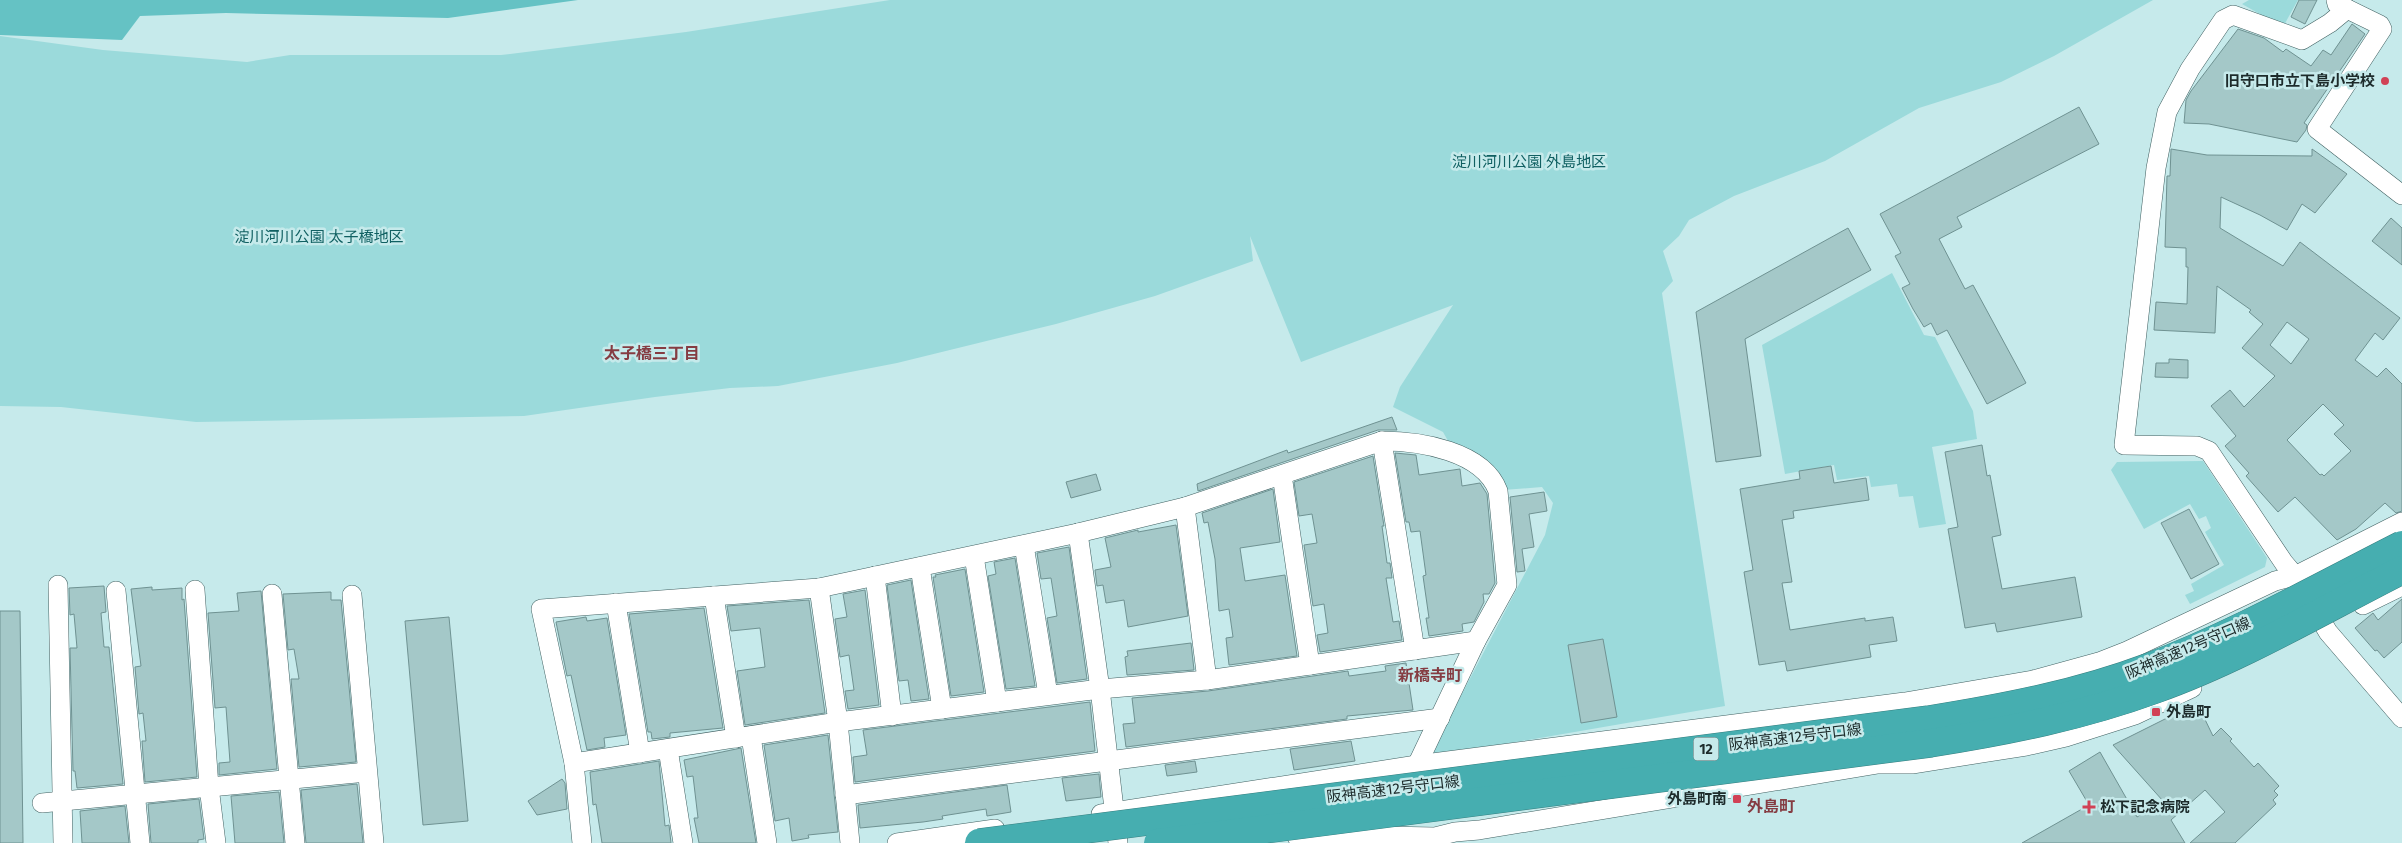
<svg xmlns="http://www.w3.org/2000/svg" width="2402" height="843" font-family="'Fira Sans','Noto Sans JP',sans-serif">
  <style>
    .green { fill: #9bdadb }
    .water { fill: #65c2c4 }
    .building { fill: #a4c8c8; stroke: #6f9292; fill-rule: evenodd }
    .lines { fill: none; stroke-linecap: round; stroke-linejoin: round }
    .minor-casing { stroke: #416162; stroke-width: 20 }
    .minor { stroke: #fff; stroke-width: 19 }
    .motorway-bridge-casing { stroke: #388081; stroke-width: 29; stroke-linecap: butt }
    .motorway-bridge { stroke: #46aeb0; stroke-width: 28 }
    .poi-dot { fill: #d14155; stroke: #c6eaeb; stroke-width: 2 }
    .labels { text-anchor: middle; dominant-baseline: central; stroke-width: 5; stroke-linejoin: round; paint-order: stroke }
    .shield { fill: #c6eaeb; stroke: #506465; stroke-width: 1 }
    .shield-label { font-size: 14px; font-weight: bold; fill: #1d2b2b }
    .poi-label { font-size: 15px; font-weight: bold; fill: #1d2b2b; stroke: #c6eaeb; text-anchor: end }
    .park-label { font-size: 15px; fill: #106062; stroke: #c6eaeb }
    .street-label { font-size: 15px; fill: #1d2b2b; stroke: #c6eaeb }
    .neighbourhood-label { font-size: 16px; font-weight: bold; fill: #853c42; stroke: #c6eaeb }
  </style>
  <rect width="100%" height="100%" fill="#c6eaeb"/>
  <g class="green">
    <polygon points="890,0 2153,0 2054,56 2001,82 1919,108 1825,161 1734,196 1689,220 1679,236 1663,251 1673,281 1662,293 1725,706 1429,757 1545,535 1553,503 1542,487 1503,490 1452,448 1443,432 1393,407 1400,387 1453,305 1301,362 1250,236 1253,261 1155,296 1056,324 897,363 778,386 730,388 655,397 524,416 196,422 61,407 0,406 0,36 103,50 247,62 290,55 501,55 686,32"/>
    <polygon points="2249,0 2298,0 2283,27 2242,4"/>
    <polygon points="1892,273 1924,335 1935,337 1973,411 1977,439 1932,447 1946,524 1919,528 1913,496 1899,497 1897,484 1871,487 1869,476 1837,480 1834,465 1785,474 1762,345"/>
    <polygon points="2203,461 2267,558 2265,567 2190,604 2185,595 2194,591 2191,584 2224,565 2205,532 2211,528 2206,516 2199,519 2190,504 2144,529 2111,470 2117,462"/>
  </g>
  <polygon class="water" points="0,0 578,0 448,18 226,13 140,16 122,40 0,35"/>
  <g class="building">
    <polygon points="2299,0 2317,0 2305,24 2291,17"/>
    <polygon points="2352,24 2365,34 2304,123 2307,125 2306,130 2297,142 2209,124 2184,123 2186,100 2191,91 2238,29 2264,38 2283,52 2286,49 2311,66 2323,50 2331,55"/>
    <polygon points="2079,107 2099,144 1957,217 1962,227 1939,239 1965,289 1973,285 2026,383 1987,404 1947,330 1937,335 1931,323 1924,327 1913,309 1902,288 1910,284 1895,256 1901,253 1880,214"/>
    <path d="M2171 149 2207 155 2312 156V149L2347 174 2315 213 2302 204 2287 230 2260 215 2221 197 2220 228 2283 266 2300 242 2400 318 2383 340 2375 333 2355 360 2377 377 2386 368 2402 384V511L2396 513 2385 503 2356 529 2337 540 2295 497 2278 512 2246 476 2249 473 2225 446 2236 436 2211 406 2230 390 2244 407 2275 376 2242 348 2263 324 2249 312 2251 310 2217 286 2215 333 2154 330 2156 302 2187 304 2188 267H2186V248L2165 247 2167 176H2170ZM2287 322 2309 339 2291 364 2270 345ZM2323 404 2344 425 2334 434 2351 451 2324 476 2322 474 2320 475 2287 440Z"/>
    <polygon points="2391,218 2402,228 2402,265 2372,241"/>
    <polygon points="1848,228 1871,270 1745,339 1761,456 1716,462 1696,312"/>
    <polygon points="2169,359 2188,360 2188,378 2155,377 2156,363 2169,363"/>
    <polygon points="1392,417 1397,430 1378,430 1198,491 1197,484 1287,450 1288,453"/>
    <polygon points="1982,445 1987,476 1990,475 2001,535 1992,537 2002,589 2075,577 2082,617 1997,632 1995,623 1965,628 1948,529 1958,527 1945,452"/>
    <polygon points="1395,453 1416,455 1419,475 1460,469 1462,486 1480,483 1487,494 1495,583 1489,594 1483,594 1484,602 1474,622 1462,624 1463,631 1429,636 1426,618 1429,618 1423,576 1426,575 1420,531 1411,532 1409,522 1406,522"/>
    <polygon points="1373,456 1384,526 1382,526 1387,563 1390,563 1392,578 1386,578 1393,622 1399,621 1402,640 1320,652 1317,635 1328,633 1324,604 1313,606 1304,545 1317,543 1312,514 1299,516 1294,482"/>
    <polygon points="1831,466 1834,483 1866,478 1869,500 1793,511 1794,518 1782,520 1792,582 1782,583 1790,630 1865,618 1865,621 1893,617 1897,641 1869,645 1871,657 1787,671 1785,661 1759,665 1744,572 1753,570 1740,489 1800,479 1799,471"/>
    <polygon points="1096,474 1101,490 1071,498 1066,482"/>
    <polygon points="1273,489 1280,542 1240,548 1245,581 1285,575 1297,656 1229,665 1226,638 1233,637 1229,609 1219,611 1215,559 1208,522 1204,523 1202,513"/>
    <polygon points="1544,492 1547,511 1529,514 1534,547 1522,549 1525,571 1517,572 1510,497"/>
    <polygon points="2189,509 2219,564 2191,579 2161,523"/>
    <polygon points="1176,525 1188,616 1128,627 1124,600 1106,603 1103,585 1097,586 1095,570 1111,567 1105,538 1138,530 1138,532"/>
    <polygon points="1069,547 1087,679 1057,683 1047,618 1057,616 1051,578 1041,579 1037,553"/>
    <polygon points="1015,558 1035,686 1006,689 988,576 996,574 994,562"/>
    <polygon points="965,569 984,692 951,696 933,577 936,577 935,575"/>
    <polygon points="911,580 929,699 911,701 908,680 899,681 887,585"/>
    <polygon points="104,586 106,612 101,613 104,647 109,647 123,784 77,788 75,771 73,771 70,648 77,648 74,614 70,615 69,588"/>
    <polygon points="152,587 152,590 182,588 182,600 184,599 197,777 145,782 142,741 146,741 143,713 139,714 135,667 141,666 131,589"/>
    <polygon points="865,590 879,705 848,709 845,691 854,690 849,655 840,657 835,619 847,617 843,594"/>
    <polygon points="261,591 277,769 219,775 219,763 230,762 228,735 226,707 215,708 208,613 239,611 237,593"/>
    <polygon points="331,592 331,600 341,600 356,762 299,767 291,679 299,679 294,649 288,650 283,594"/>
    <polygon points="2402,599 2402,642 2384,658 2377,650 2375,651 2355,628 2373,613 2378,620"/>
    <polygon points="809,600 825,713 745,725 737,671 765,667 760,628 731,631 727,606"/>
    <polygon points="704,608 723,728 670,733 670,737 652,739 651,732 648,732 629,614"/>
    <polygon points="0,611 20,611 23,843 0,843"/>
    <polygon points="449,617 468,821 423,825 405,621"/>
    <polygon points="586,617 587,621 607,618 626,735 604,738 605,747 587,750 571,675 567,676 556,622"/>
    <polygon points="1603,639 1617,717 1581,723 1568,645"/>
    <polygon points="1191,643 1194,670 1127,675 1125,657 1128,656 1127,651"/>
    <polygon points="1406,663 1413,710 1347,716 1347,719 1126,747 1123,724 1135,723 1132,698 1208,691 1348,671 1349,676 1386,671 1385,666"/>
    <polygon points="1090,702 1095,751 855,782 853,757 867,755 863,730"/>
    <polygon points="2197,703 2213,736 2221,728 2232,739 2230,741 2254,767 2258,763 2279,786 2274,791 2278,795 2273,800 2276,804 2235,843 2190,843 2225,812 2205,790 2171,820 2185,843 2022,843 2089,805 2069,771 2100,752 2137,817 2163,801 2113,745"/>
    <polygon points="828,735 838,832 808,835 809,838 792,841 789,818 775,821 764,745"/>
    <polygon points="1351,741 1355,761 1294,770 1290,749"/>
    <polygon points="741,748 756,843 699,843 694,818 698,818 693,776 687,777 684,760"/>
    <polygon points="659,761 665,826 669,825 671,843 602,843 596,804 593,805 590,772"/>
    <polygon points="1195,761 1197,772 1167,776 1165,765"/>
    <polygon points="1099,774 1101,797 1066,801 1062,778"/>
    <polygon points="562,779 565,783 567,809 537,815 528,801"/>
    <polygon points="357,784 363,843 306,843 301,790"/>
    <polygon points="1007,785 1011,812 987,816 986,809 942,816 943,819 923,822 860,828 858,805"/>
    <polygon points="279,792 284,843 235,843 231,796"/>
    <polygon points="199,799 204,839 198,840 198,843 151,843 148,804"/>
    <polygon points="125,806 129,843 82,843 80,811"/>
  </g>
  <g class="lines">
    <g class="minor-casing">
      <g id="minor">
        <polyline points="2336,0 2337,4 2380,25 2382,29 2317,129 2402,195"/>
        <polyline points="2347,9 2330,23 2302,40 2233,15 2223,20 2190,69 2167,112 2156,168 2124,445 2197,446 2209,451 2284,563 2295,576 2328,632 2402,718"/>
        <polyline points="1382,441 1415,650"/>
        <polyline points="1282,475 1310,665"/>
        <polyline points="1185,507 1207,680"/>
        <polyline points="1078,533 1100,689 1118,843"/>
        <polyline points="1024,545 1048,695"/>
        <polyline points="974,556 997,702"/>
        <polyline points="920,567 942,709"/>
        <polyline points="875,576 892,716"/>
        <polyline points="58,585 63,843"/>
        <polyline points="819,588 838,722 850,843"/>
        <polyline points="195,590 209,787 216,843"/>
        <polyline points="116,591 140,843"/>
        <polyline points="272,594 295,843"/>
        <polyline points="352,595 374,843"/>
        <polyline points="714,596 736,738"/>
        <polyline points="616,603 640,753"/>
        <polyline points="2363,605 2402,586"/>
        <polyline points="751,736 767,843"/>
        <polyline points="668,749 683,843"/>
        <polyline points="574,763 838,722 1100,689 1207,680 1476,641"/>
        <polyline points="845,795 1440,718"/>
        <polyline points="42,803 367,772"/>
        <polyline points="1101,814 1417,765 1905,702 2033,680 2099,662 2127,651 2275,581 2295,576 2402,522"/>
        <polyline points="1297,837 1334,835 1435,837 1455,832 1479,830 1878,764 1912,764 2026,746 2066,737 2135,715 2192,688"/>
        <path d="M582 843 574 763 541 609 819 588 1078 533 1185 507 1382 441C1420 441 1483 451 1498 491L1507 585 1476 641 1417 765"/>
        <polyline points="897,843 995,829"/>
      </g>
    </g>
    <use href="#minor" class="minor"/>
    <g class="motorway-bridge-casing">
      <g id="motorway-bridge">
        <path d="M979 843 1928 720C2003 708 2077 694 2149 667 2236 634 2319 587 2402 545"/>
        <path d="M1158 843 1931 743C2008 731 2082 716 2156 689 2238 660 2323 610 2402 570"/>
      </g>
    </g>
    <use href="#motorway-bridge" class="motorway-bridge"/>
  </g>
  <g class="poi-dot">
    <circle cx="2385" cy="81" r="5"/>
    <rect x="2151" y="707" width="10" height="10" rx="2.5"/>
    <rect x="1732" y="794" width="10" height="10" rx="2.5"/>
    <path d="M2086.5 799.5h5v5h5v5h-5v5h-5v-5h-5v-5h5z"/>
  </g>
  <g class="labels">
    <rect class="shield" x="1693.5" y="737.5" width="25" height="23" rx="4"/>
    <g class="shield-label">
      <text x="1706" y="749">12</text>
    </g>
    <g class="poi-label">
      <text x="2375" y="81">旧守口市立下島小学校</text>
      <text x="2166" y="712" text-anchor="start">外島町</text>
      <text x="1727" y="799">外島町南</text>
      <text x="2100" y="807" text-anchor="start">松下記念病院</text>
    </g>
    <g class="park-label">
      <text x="1529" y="162">淀川河川公園 外島地区</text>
      <text x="319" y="237">淀川河川公園 太子橋地区</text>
    </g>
    <g class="street-label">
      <text transform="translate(2188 648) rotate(-23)">阪神高速12号守口線</text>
      <text transform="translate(1795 737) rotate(-7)">阪神高速12号守口線</text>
      <text transform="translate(1393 789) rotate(-7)">阪神高速12号守口線</text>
    </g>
    <g class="neighbourhood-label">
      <text x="652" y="353">太子橋三丁目</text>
      <text x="1430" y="675">新橋寺町</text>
      <text x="1771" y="806">外島町</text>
    </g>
  </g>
</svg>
